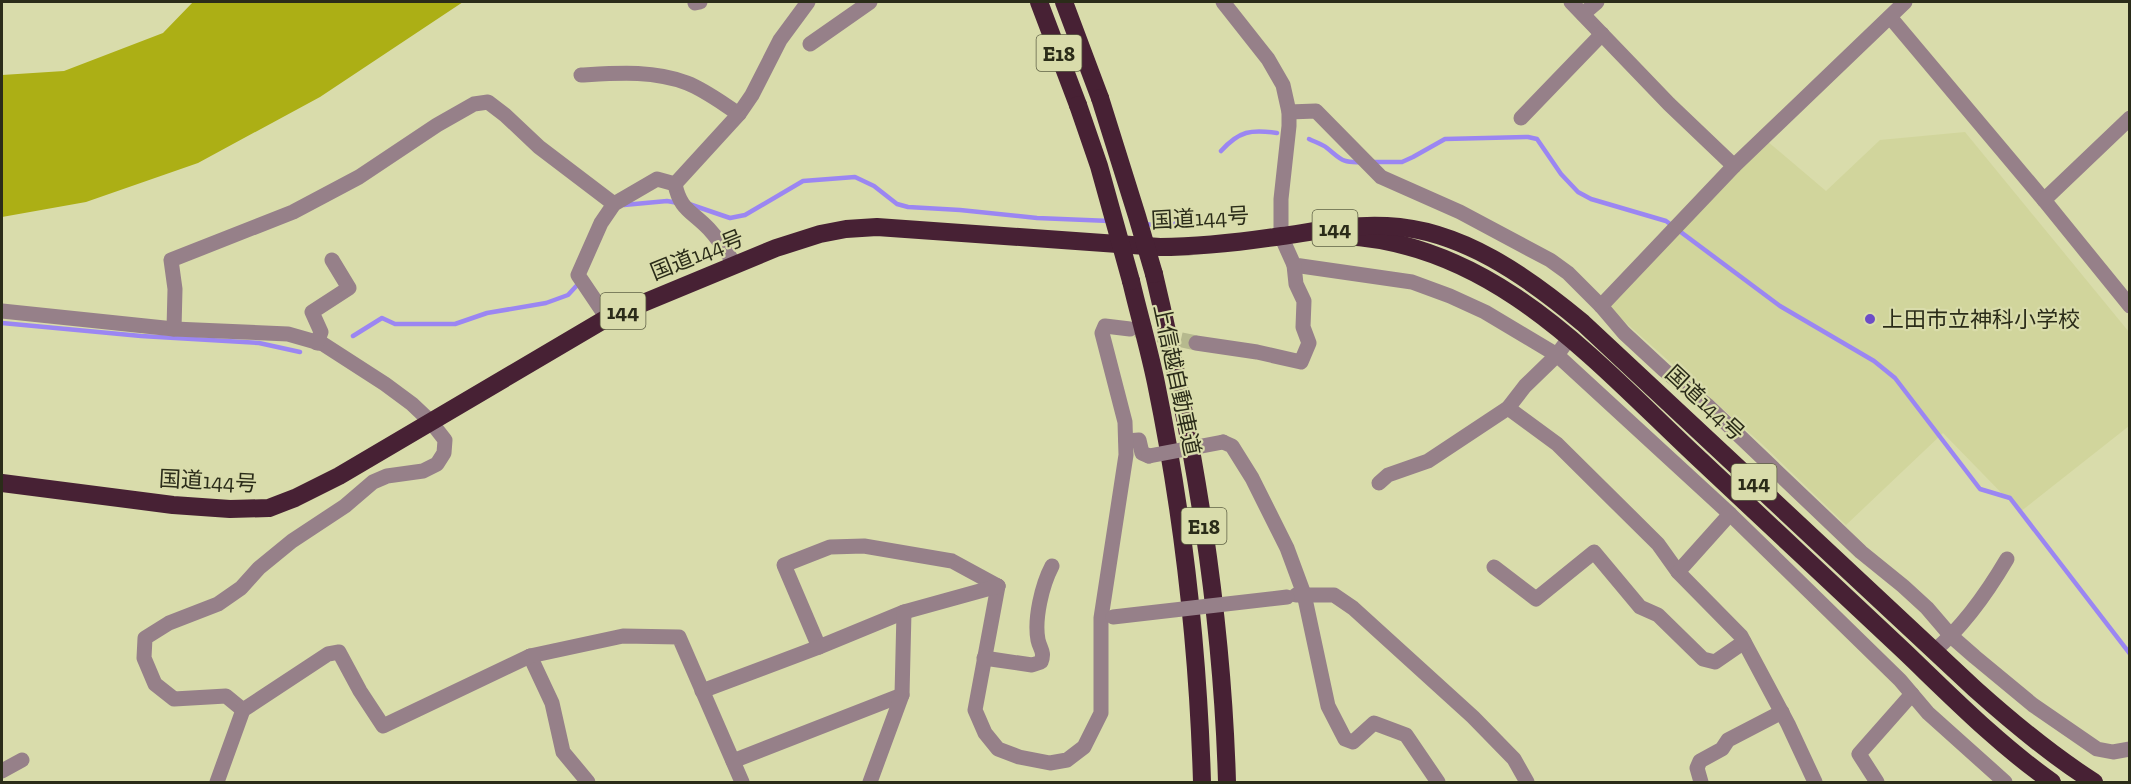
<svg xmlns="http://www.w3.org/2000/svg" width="2131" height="784" font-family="'Zilla Slab','Noto Sans JP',serif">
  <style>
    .built { fill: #d1d59c }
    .green { fill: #acaf15 }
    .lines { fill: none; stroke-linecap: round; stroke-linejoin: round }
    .stream { stroke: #9b86f2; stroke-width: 4.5 }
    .minor-tunnel { stroke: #b6b98e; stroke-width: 15; stroke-dasharray: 15 8; stroke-linecap: butt }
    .minor { stroke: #968089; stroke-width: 15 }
    .highway { stroke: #472134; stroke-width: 18 }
    .minor-bridge { stroke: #968089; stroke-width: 15 }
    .highway-bridge { stroke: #472134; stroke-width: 18 }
    .poi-dot { fill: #6d4dc7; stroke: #d9dcab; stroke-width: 2 }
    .labels { text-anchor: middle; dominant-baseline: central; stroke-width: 4.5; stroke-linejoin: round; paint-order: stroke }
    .shield { fill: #d9dcab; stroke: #5f6145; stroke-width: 1.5 }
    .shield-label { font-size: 21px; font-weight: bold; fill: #2b2c19 }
    .street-label { font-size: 22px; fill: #2b2c19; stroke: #d9dcab }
    .poi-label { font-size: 22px; fill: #2b2c19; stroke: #d9dcab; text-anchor: start }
  </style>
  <rect width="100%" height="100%" fill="#d9dcab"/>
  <polygon class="built" points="1965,132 2129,332 2129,426 2020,512 1943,433 1846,525 1762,444 1607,306 1767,141 1826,191 1880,140"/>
  <polygon class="green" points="193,2 463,2 320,97 198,163 86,202 2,217 2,75 64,71 163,33"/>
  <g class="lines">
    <g class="stream">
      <path d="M1309 139C1315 142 1322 144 1327 148 1342 160 1342 163 1362 162"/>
      <path d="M1221 151C1239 131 1251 129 1277 133"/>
      <polyline points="1373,162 1402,162 1413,157 1445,139 1528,137 1537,139 1561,174 1578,192 1591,199 1666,221 1780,306 1874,361 1895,378 1980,489 2010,498 2130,654"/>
      <polyline points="689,204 730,218 745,215 803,181 855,177 874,186 897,204 908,207 960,210 1037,218 1110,221"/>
      <polyline points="624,205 667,201 678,203"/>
      <path d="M1145 224C1169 226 1173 230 1190 211"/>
      <polyline points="2,323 141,336 259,343 300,352"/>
      <polyline points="353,336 382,318 395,324 455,324 487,313 546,303 568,295 580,282"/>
    </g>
    <polyline class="minor-tunnel" points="1136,330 1196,343"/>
    <g class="minor">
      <polyline points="1223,2 1268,59 1283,85 1289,112 1289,126 1281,199 1281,236 1294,265 1412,282 1450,296 1485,312 1557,355 1730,514 1900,680 1928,713 2005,782"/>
      <polyline points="1571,2 1669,104 1734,166"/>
      <polyline points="695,3 700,2"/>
      <polyline points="1583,14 1597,2"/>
      <polyline points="1890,17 2044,200 2130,306"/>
      <polyline points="810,44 870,2"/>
      <path d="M581 75C617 73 653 70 687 83 705 90 722 103 739 114"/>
      <polyline points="1289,112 1316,111 1381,177 1460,212 1550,260 1568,273 1601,306 1624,333 1664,370 1707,405 1861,552 1903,586 1927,608 1951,636 1975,657 2033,705 2097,749 2113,752 2130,749"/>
      <polyline points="1521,118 1602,34"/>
      <polyline points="2044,200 2130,118"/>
      <path d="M735 265C727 252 719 240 709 229 692 211 680 210 675 184L739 114 752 95 780 40 808 2"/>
      <polyline points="1601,306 1734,166 1905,2"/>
      <polyline points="2,311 174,329 288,334 323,344 385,384 412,404 431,422 445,440 444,453 437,464 423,471 387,476 373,482 345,506 292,541 259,568 241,588 218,604 169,623 145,638 144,658 155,684 174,699 226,696 243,710"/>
      <polyline points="607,318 578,275 601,223 614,204 657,179 675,184"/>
      <polyline points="174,329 175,289 171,260 293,212 359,177 437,125 474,104 488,102 505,115 539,147 614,204"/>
      <polyline points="317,343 321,332 312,312 349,288 332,260"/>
      <polyline points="1196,343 1257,352 1301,362 1309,343 1303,327 1304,301 1296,284 1294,265"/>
      <polyline points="1508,408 1557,444 1658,544 1678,572"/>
      <polyline points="1126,441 1139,440 1142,453 1149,456"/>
      <polyline points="1223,442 1232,446 1252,478 1287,548 1304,594 1328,706 1345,739 1353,742 1374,723 1406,735 1438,782"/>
      <polyline points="1379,483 1388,475 1428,461 1508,408 1525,386 1557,355 1570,337"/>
      <polyline points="1730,514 1678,572 1741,636 1788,724 1815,782"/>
      <polyline points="1494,567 1536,599 1594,552 1640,607 1658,615 1703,659 1715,662 1744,642"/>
      <polyline points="998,586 975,710 985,733 998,749 1019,757 1050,763 1067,760 1084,747 1101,713 1101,618 1126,455 1125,422 1102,333 1105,326 1130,329"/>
      <polyline points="1296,595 1334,595 1353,608 1473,717 1514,759 1527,782"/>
      <polyline points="819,647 784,565 830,547 864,546 952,561 998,586"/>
      <path d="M1934 651C1964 626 1987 593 2007 559"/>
      <polyline points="530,656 552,703 563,752 588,782"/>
      <path d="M984 658 1032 665 1041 662C1045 652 1040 649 1038 640 1034 619 1042 585 1052 566"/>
      <polyline points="702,691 819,647 904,612 998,586"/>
      <polyline points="733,761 902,695"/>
      <polyline points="2,771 22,760"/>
      <polyline points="217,782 243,710 328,654 339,652 360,691 383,726 530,656 623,636 679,637 742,782"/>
      <polyline points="870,782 902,695 904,612"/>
      <polyline points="1701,782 1697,768 1700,761 1722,749 1728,740 1782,712"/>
      <polyline points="1877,782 1859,754 1912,694"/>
    </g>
    <g class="highway">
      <polyline points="1039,2 1078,105"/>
      <polyline points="1064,2 1100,98"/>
      <path d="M1343 236C1493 243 1593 359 1695 455 1765 521 1835 586 1905 652 1952 697 1998 744 2052 782"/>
      <path d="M1154 274C1194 443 1222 609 1227 782"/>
      <path d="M1131 281C1139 315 1149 349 1156 383 1183 514 1198 649 1202 782"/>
      <path d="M2 483 173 505 230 509 269 508 295 498 339 476 607 318 776 248 820 234 846 229 877 227 1160 247C1201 247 1242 242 1282 236 1317 231 1351 224 1387 226 1461 229 1528 277 1583 323L1975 689C2013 723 2051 755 2094 782"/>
    </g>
    <g class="minor-bridge">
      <polyline points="1149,456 1223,442"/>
      <polyline points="1113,617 1287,597"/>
    </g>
    <g class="highway-bridge">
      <polyline points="1100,98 1137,216 1154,274"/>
      <polyline points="1078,105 1099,166 1131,281"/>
    </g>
  </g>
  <circle class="poi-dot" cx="1870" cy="319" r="6"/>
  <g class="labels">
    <g class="shield">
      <rect x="1036.5" y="35" width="45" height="36" rx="4.5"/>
      <rect x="1312.5" y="210" width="45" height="36" rx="4.5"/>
      <rect x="600.5" y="293" width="45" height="36" rx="4.5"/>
      <rect x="1731.5" y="464" width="45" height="36" rx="4.5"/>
      <rect x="1181.5" y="508" width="45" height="36" rx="4.5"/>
    </g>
    <g class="shield-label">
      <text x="1059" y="53">E18</text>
      <text x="1335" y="228">144</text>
      <text x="623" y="311">144</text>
      <text x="1754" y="482">144</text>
      <text x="1204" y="526">E18</text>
    </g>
    <g class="street-label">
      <text transform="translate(1200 218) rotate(-3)">国道144号</text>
      <text transform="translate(697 255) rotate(-22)">国道144号</text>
      <text transform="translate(1177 380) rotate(78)">上信越自動車道</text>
      <text transform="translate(1705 403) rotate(43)">国道144号</text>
      <text transform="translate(208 481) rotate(3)">国道144号</text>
    </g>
    <g class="poi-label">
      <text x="1882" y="319">上田市立神科小学校</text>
    </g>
  </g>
  <rect width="2131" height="784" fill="none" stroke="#2b2c19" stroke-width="6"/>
</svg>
